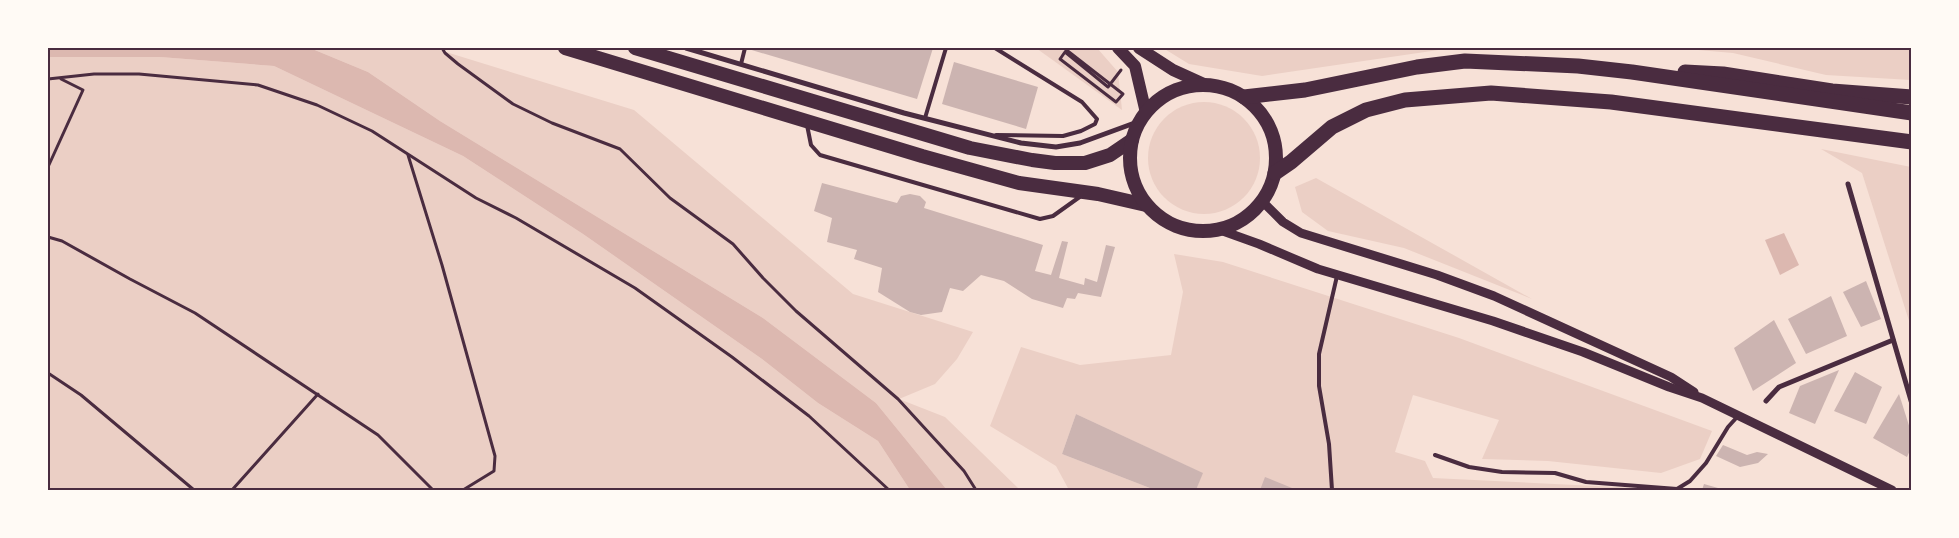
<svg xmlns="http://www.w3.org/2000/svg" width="1959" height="538" font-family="'Roboto Serif',serif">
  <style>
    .green { fill: #ebcfc5 }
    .water { fill: #dcb8b0 }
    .building { fill: #ccb4b1 }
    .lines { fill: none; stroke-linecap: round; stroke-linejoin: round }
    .path { stroke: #4a2c40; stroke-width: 3 }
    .service { stroke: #4a2c40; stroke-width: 4 }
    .minor { stroke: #4a2c40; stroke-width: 5 }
    .tertiary { stroke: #4a2c40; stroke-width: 9 }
    .primary { stroke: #4a2c40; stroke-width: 12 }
    .trunk { stroke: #4a2c40; stroke-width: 14 }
    .motorway { stroke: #4a2c40; stroke-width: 15 }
    .neatline { fill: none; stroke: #4a2c40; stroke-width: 2 }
  </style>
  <rect width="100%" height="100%" fill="#f7e1d7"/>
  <g class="green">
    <polygon points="310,48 433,48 634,110 853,294 973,332 957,359 935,384 899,399 945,417 1020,490 947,490 876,403 763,318 440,121 368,72"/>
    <polygon points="1036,48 1097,48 1118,72 1122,110"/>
    <polygon points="1163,48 1452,48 1262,76 1189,64"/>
    <polygon points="1675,48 1911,48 1911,80 1826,75 1733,53"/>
    <polygon points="48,57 160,57 274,66 463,156 583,234 762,359 818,403 878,441 910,490 48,490"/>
    <circle cx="1204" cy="158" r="56"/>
    <polygon points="1821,149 1911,167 1911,327 1862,173"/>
    <polygon points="1316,178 1532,299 1404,248 1328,231 1302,212 1295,187"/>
    <polygon points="1174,254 1223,262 1459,338 1712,431 1700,459 1661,473 1548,461 1482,459 1499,420 1413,395 1395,452 1425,461 1433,478 1677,490 1196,490 1202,473 1076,414 1062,454 1155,490 1069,490 1056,466 990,426 1021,347 1080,365 1171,355 1183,292"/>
  </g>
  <g class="water">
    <polygon points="48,48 310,48 368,72 440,121 763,318 876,403 947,490 910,490 878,441 818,403 762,359 583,234 463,156 274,66 160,57 48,57"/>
    <polygon points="1784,233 1799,265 1780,275 1765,240"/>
  </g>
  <g class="building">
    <polygon points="745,48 933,48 917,99"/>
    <polygon points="954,62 1038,87 1026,129 942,104"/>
    <polygon points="822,183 897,203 901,196 910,194 920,196 926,202 924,208 1043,245 1035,271 1051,275 1062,241 1068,242 1059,278 1084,285 1085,278 1097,282 1106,245 1115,247 1101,297 1078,293 1075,299 1067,298 1063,308 1032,299 1004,281 981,275 963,291 950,288 942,312 921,315 910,312 878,292 882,268 854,259 857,250 827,242 832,218 814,211"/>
    <polygon points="1866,281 1881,319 1861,327 1843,292"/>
    <polygon points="1831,296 1847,336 1806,354 1788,319"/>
    <polygon points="1774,320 1796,363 1753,391 1734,348"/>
    <polygon points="1839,370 1815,424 1789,413 1800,386"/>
    <polygon points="1855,372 1882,387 1866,424 1834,411"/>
    <polygon points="1899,394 1912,435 1912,446 1907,457 1873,438"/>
    <polygon points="1076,414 1203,473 1196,490 1155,490 1062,454"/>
    <polygon points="1723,445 1747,455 1757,452 1768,454 1758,463 1740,467 1716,456"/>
    <polygon points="1265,477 1292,488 1291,490 1260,490"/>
    <polygon points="1704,484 1725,490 1702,490"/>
  </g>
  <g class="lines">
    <g class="path">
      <polyline points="442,48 445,53 458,64 513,104 552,123 620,149 670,198 733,244 763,278 796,311 898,399 964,471 976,490"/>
      <polyline points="1064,48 1069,52 1123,94 1116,102 1060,59 1065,52 1108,87 1121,70"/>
      <polyline points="48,79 94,74 139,74 258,85 317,105 372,131 476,198 516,218 635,288 732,357 809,416 889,490"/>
      <polyline points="408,155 442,265 495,456 494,471 463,490"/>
      <polyline points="48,167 83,90 61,79"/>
      <polyline points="48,237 62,241 130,279 195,313 378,435 433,490"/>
      <polyline points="48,373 81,395 194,490"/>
      <polyline points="232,490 318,394"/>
    </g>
    <g class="service">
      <polyline points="995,48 1082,102 1097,119 1095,124 1081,131 1063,136 996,135"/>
      <polyline points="741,64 745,48"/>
      <polyline points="925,118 946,48"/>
      <polyline points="807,125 811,145 820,155 1040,219 1053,216 1081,196"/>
      <polyline points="1435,455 1469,467 1502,472 1555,473 1586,482 1677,489 1690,481 1706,463 1728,427 1738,416"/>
      <polyline points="1332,490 1329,444 1319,386 1319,354 1337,276"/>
    </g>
    <g class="minor">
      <polyline points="686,48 904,113 1021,143 1056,147 1080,143 1140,121"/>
      <polyline points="1848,184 1912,404"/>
      <polyline points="1766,401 1779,387 1893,340"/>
    </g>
    <g class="tertiary">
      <polyline points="1262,201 1283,222 1301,233 1437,275 1494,296 1671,377 1694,392"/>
      <polyline points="1220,230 1259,244 1318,269 1493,321 1583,352 1669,387 1702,398 1892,490"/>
    </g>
    <g class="primary">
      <polyline points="1118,48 1135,66 1146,113"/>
      <polyline points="1139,48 1173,70 1206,85"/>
    </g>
    <g class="trunk">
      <polyline points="565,48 922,156 1019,183 1098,194 1146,205"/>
      <polyline points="635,48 970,148 1032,160 1055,163 1085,163 1110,155 1132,140"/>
      <circle cx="1203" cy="158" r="73"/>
    </g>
    <g class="motorway">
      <polyline points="1685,72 1723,74 1832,91 1912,97"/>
      <polyline points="1244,97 1305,90 1417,67 1465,61 1578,66 1632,72 1912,113"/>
      <polyline points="1275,173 1291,162 1332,127 1366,110 1405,100 1491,93 1611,102 1912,142"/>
    </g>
  </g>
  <rect width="1959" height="538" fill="none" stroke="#fffaf5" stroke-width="98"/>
  <rect x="49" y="49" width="1861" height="440" class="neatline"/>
</svg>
